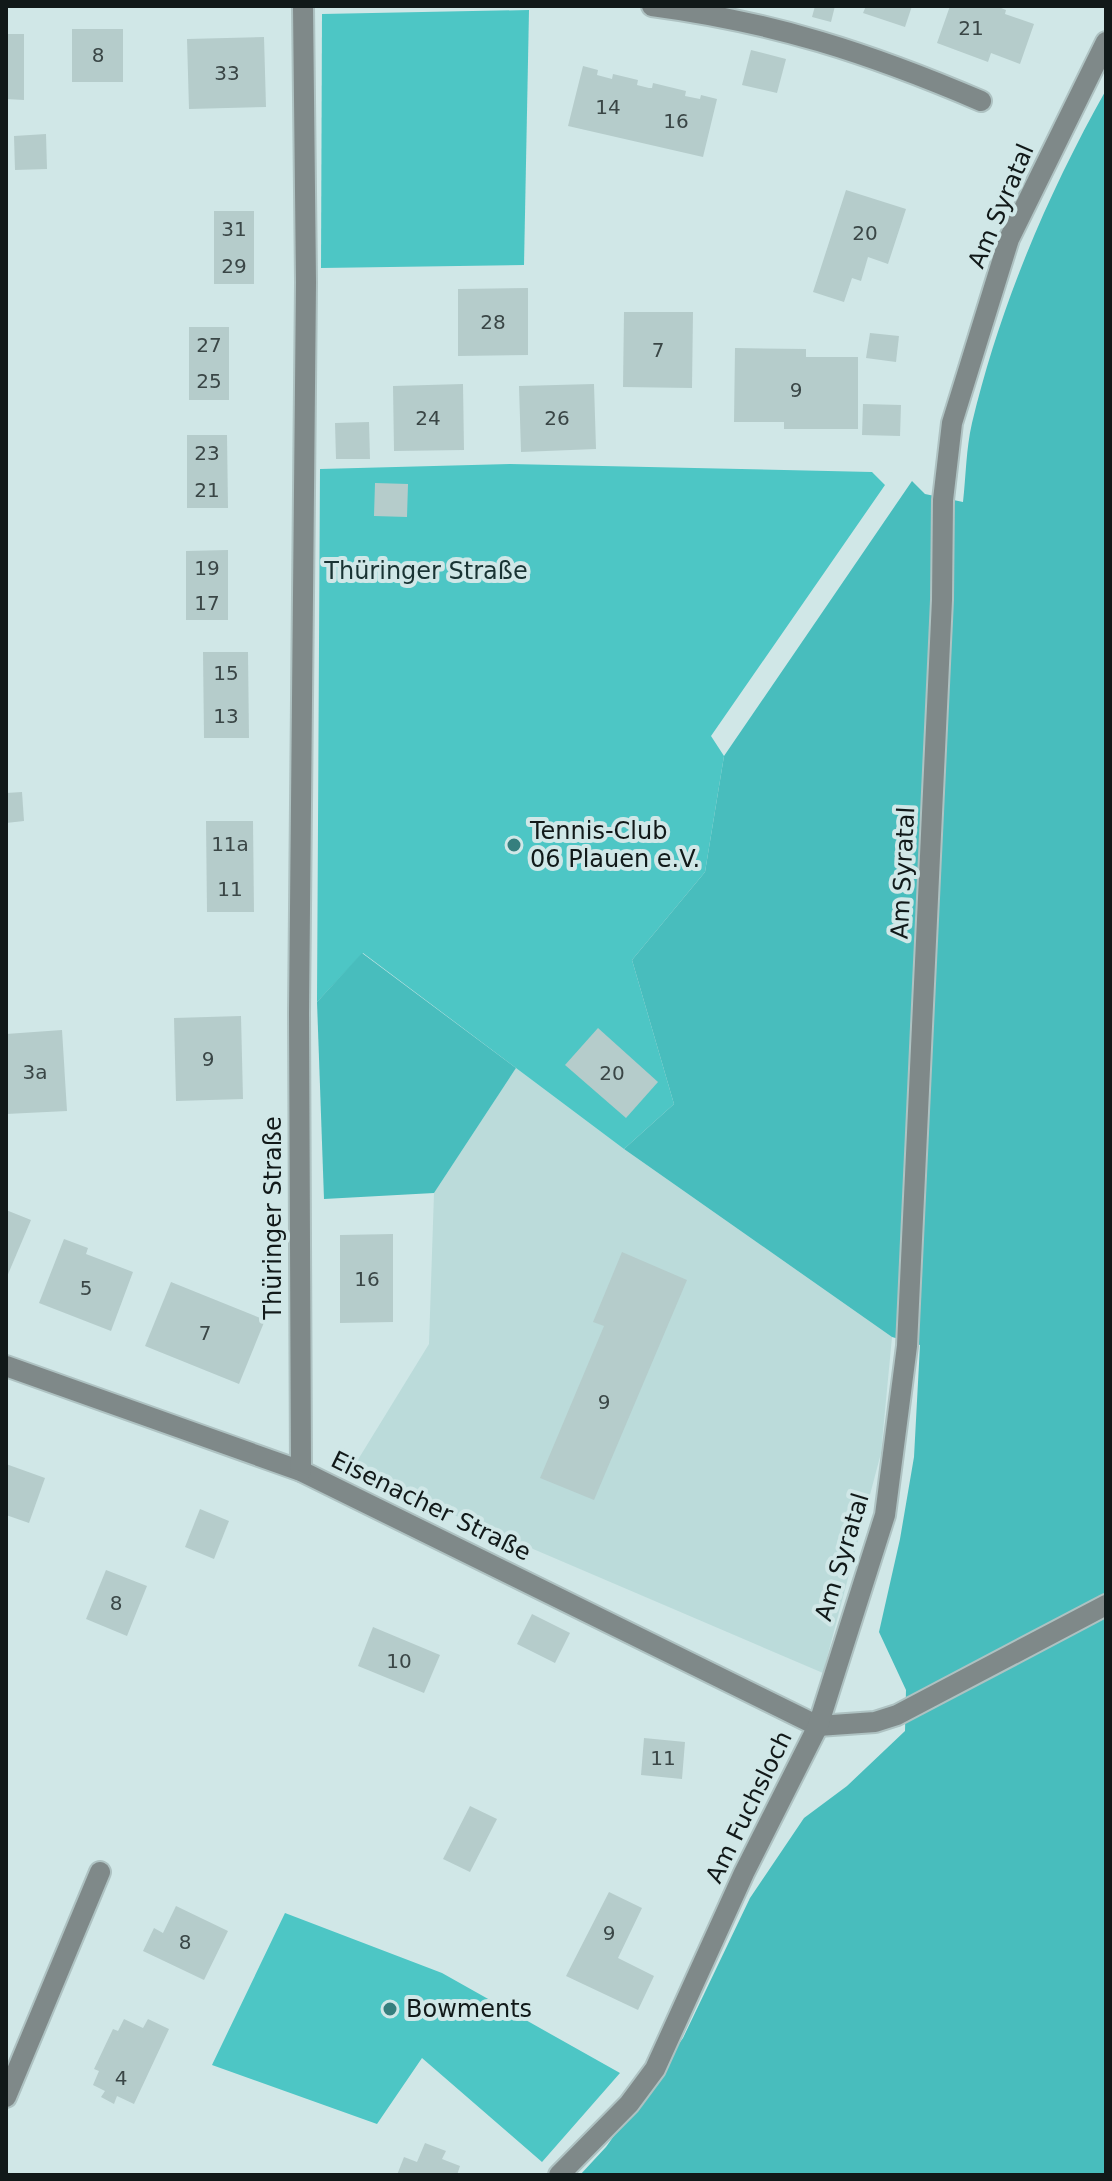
<svg xmlns="http://www.w3.org/2000/svg" width="1112" height="2181" font-family="'DejaVu Sans',sans-serif">
  <style>
    .built { fill: #bbdbda }
    .green { fill: #4dc6c5 }
    .forest { fill: #48bdbd }
    .building { fill: #b5cccb }
    .lines { fill: none; stroke-linecap: round; stroke-linejoin: round }
    .minor-casing { stroke: #aec2c2; stroke-width: 24 }
    .minor { stroke: #7f8989; stroke-width: 20 }
    .poi-dot { fill: #367f7e; stroke: #d0e7e7; stroke-width: 3 }
    .labels { text-anchor: middle; dominant-baseline: central; stroke-width: 8; stroke-linejoin: round; paint-order: stroke }
    .number-label { font-size: 20px; fill: #3a4646 }
    .street-label { font-size: 24px; fill: #111919; stroke: #d0e7e7 }
    .park-label { font-size: 24px; fill: #193333; stroke: #d0e7e7 }
    .poi-label { font-size: 24px; fill: #111919; stroke: #d0e7e7; text-anchor: start }
  </style>
  <rect width="100%" height="100%" fill="#d0e7e7"/>
  <polygon class="built" points="516,1068 624,1149 892,1337 881,1453 823,1673 351,1471 429,1344 434,1193"/>
  <g class="green">
    <polygon points="529,10 524,265 321,268 322,14"/>
    <polygon points="510,464 872,472 885,485 711,736 724,756 705,872 632,960 674,1104 624,1149 363,953 317,1002 320,469"/>
    <polygon points="285,1913 442,1973 620,2073 542,2162 422,2058 377,2124 212,2065"/>
  </g>
  <g class="forest">
    <path d="M1106 90V2175H580L606 2147 683 2038 750 1898 804 1818 847 1786 905 1731 906 1690 879 1632 900 1539 914 1457 920 1345 892 1337 624 1149 674 1104 632 960 705 872 724 756 912 481 925 494 963 502C966 476 966 449 972 423 1000 306 1047 195 1106 90Z"/>
    <polygon points="362,953 516,1068 434,1193 324,1199 317,1002"/>
  </g>
  <g class="building">
    <polygon points="815,6 835,6 831,22 812,17"/>
    <polygon points="866,6 912,6 905,27 863,13"/>
    <polygon points="950,6 996,6 1006,10 1005,14 1034,24 1020,64 991,53 988,62 937,43"/>
    <rect x="72" y="29" width="51" height="53"/>
    <polygon points="6,34 24,34 24,100 6,99"/>
    <polygon points="264,37 266,107 189,109 187,39"/>
    <polygon points="751,50 786,59 777,93 742,85"/>
    <polygon points="583,66 598,70 597,75 612,79 613,74 638,80 637,85 649,88 652,88 653,83 686,91 685,96 700,99 701,95 717,99 703,157 568,126"/>
    <polygon points="46,134 47,169 15,170 14,136"/>
    <polygon points="846,190 906,209 888,264 868,257 861,281 852,278 844,302 813,292"/>
    <rect x="214" y="211" width="40" height="73"/>
    <polygon points="528,288 528,355 458,356 458,289"/>
    <polygon points="624,312 693,312 692,388 623,387"/>
    <rect x="189" y="327" width="40" height="73"/>
    <polygon points="870,333 899,336 896,362 866,358"/>
    <polygon points="735,348 806,349 806,357 858,357 858,429 784,429 784,422 734,422"/>
    <polygon points="463,384 464,450 394,451 393,386"/>
    <polygon points="594,384 596,449 521,452 519,386"/>
    <polygon points="863,404 901,405 900,436 862,435"/>
    <polygon points="369,422 370,459 336,459 335,423"/>
    <polygon points="187,435 227,435 228,508 187,508"/>
    <polygon points="375,483 408,484 407,517 374,516"/>
    <polygon points="228,550 228,620 186,620 186,551"/>
    <polygon points="203,652 248,652 249,738 204,738"/>
    <polygon points="22,792 24,821 6,823 6,793"/>
    <polygon points="206,821 253,821 254,912 207,912"/>
    <polygon points="241,1016 243,1099 176,1101 174,1018"/>
    <polygon points="598,1028 658,1082 626,1118 565,1065"/>
    <polygon points="62,1030 67,1111 6,1114 6,1034"/>
    <polygon points="6,1210 31,1220 6,1279"/>
    <polygon points="393,1234 393,1322 340,1323 340,1235"/>
    <polygon points="64,1239 88,1248 86,1254 133,1272 111,1331 39,1303"/>
    <polygon points="622,1252 687,1280 594,1500 540,1478 604,1326 593,1322"/>
    <polygon points="171,1282 265,1320 239,1384 145,1346"/>
    <polygon points="6,1464 45,1478 29,1523 6,1515"/>
    <polygon points="200,1509 229,1521 214,1559 185,1547"/>
    <polygon points="106,1570 147,1586 127,1636 86,1619"/>
    <polygon points="532,1614 570,1633 555,1663 517,1644"/>
    <polygon points="373,1627 440,1655 424,1693 358,1666"/>
    <polygon points="644,1738 685,1742 682,1779 641,1775"/>
    <polygon points="470,1806 497,1819 470,1872 443,1859"/>
    <polygon points="609,1892 642,1908 618,1958 654,1976 638,2010 566,1976"/>
    <polygon points="176,1906 228,1931 204,1980 143,1951 154,1928 163,1933"/>
    <polygon points="124,2019 143,2028 148,2019 169,2029 134,2104 117,2096 114,2104 101,2097 105,2091 93,2085 99,2071 94,2069 103,2050 113,2029 118,2031"/>
    <polygon points="425,2143 446,2151 442,2159 460,2166 457,2175 397,2175 404,2157 417,2162"/>
  </g>
  <g class="lines">
    <g class="minor-casing">
      <g id="minor">
        <path d="M652 6C773 22 869 53 981 101"/>
        <polyline points="6,1366 301,1471 818,1726"/>
        <polyline points="301,1471 299,1013 306,282 303,6"/>
        <polyline points="818,1726 875,1722 897,1715 1106,1605"/>
        <polyline points="6,2097 100,1872"/>
        <polyline points="559,2175 629,2104 655,2069 744,1873 818,1726 885,1515 907,1346 942,600 943,500 952,423 1009,239 1106,42"/>
      </g>
    </g>
    <use href="#minor" class="minor"/>
  </g>
  <g class="poi-dot">
    <circle cx="514" cy="845" r="8"/>
    <circle cx="390" cy="2009" r="8"/>
  </g>
  <g class="labels">
    <g class="number-label">
      <text x="971" y="28">21</text>
      <text x="98" y="55">8</text>
      <text x="227" y="73">33</text>
      <text x="608" y="107">14</text>
      <text x="676" y="121">16</text>
      <text x="234" y="229">31</text>
      <text x="865" y="233">20</text>
      <text x="234" y="266">29</text>
      <text x="493" y="322">28</text>
      <text x="209" y="345">27</text>
      <text x="658" y="350">7</text>
      <text x="209" y="381">25</text>
      <text x="796" y="390">9</text>
      <text x="428" y="418">24</text>
      <text x="557" y="418">26</text>
      <text x="207" y="453">23</text>
      <text x="207" y="490">21</text>
      <text x="207" y="568">19</text>
      <text x="207" y="603">17</text>
      <text x="226" y="673">15</text>
      <text x="226" y="716">13</text>
      <text x="230" y="844">11a</text>
      <text x="230" y="889">11</text>
      <text x="208" y="1059">9</text>
      <text x="35" y="1072">3a</text>
      <text x="612" y="1073">20</text>
      <text x="367" y="1279">16</text>
      <text x="86" y="1288">5</text>
      <text x="205" y="1333">7</text>
      <text x="604" y="1402">9</text>
      <text x="116" y="1603">8</text>
      <text x="399" y="1661">10</text>
      <text x="663" y="1758">11</text>
      <text x="609" y="1933">9</text>
      <text x="185" y="1942">8</text>
      <text x="121" y="2078">4</text>
    </g>
    <g class="street-label">
      <text transform="translate(1001 206) rotate(-67)">Am Syratal</text>
      <text transform="translate(903 873) rotate(-87)">Am Syratal</text>
      <text transform="translate(273 1218) rotate(-90)">Thüringer Straße</text>
      <text transform="translate(431 1506) rotate(26)">Eisenacher Straße</text>
      <text transform="translate(842 1557) rotate(-73)">Am Syratal</text>
      <text transform="translate(749 1807) rotate(-64)">Am Fuchsloch</text>
    </g>
    <g class="park-label">
      <text x="426" y="571">Thüringer Straße</text>
    </g>
    <g class="poi-label">
      <text x="530" y="831">Tennis-Club<tspan x="530" dy="28">06 Plauen e.V.</tspan></text>
      <text x="406" y="2009">Bowments</text>
    </g>
  </g>
  <rect width="1112" height="2181" fill="none" stroke="#111919" stroke-width="16"/>
</svg>
